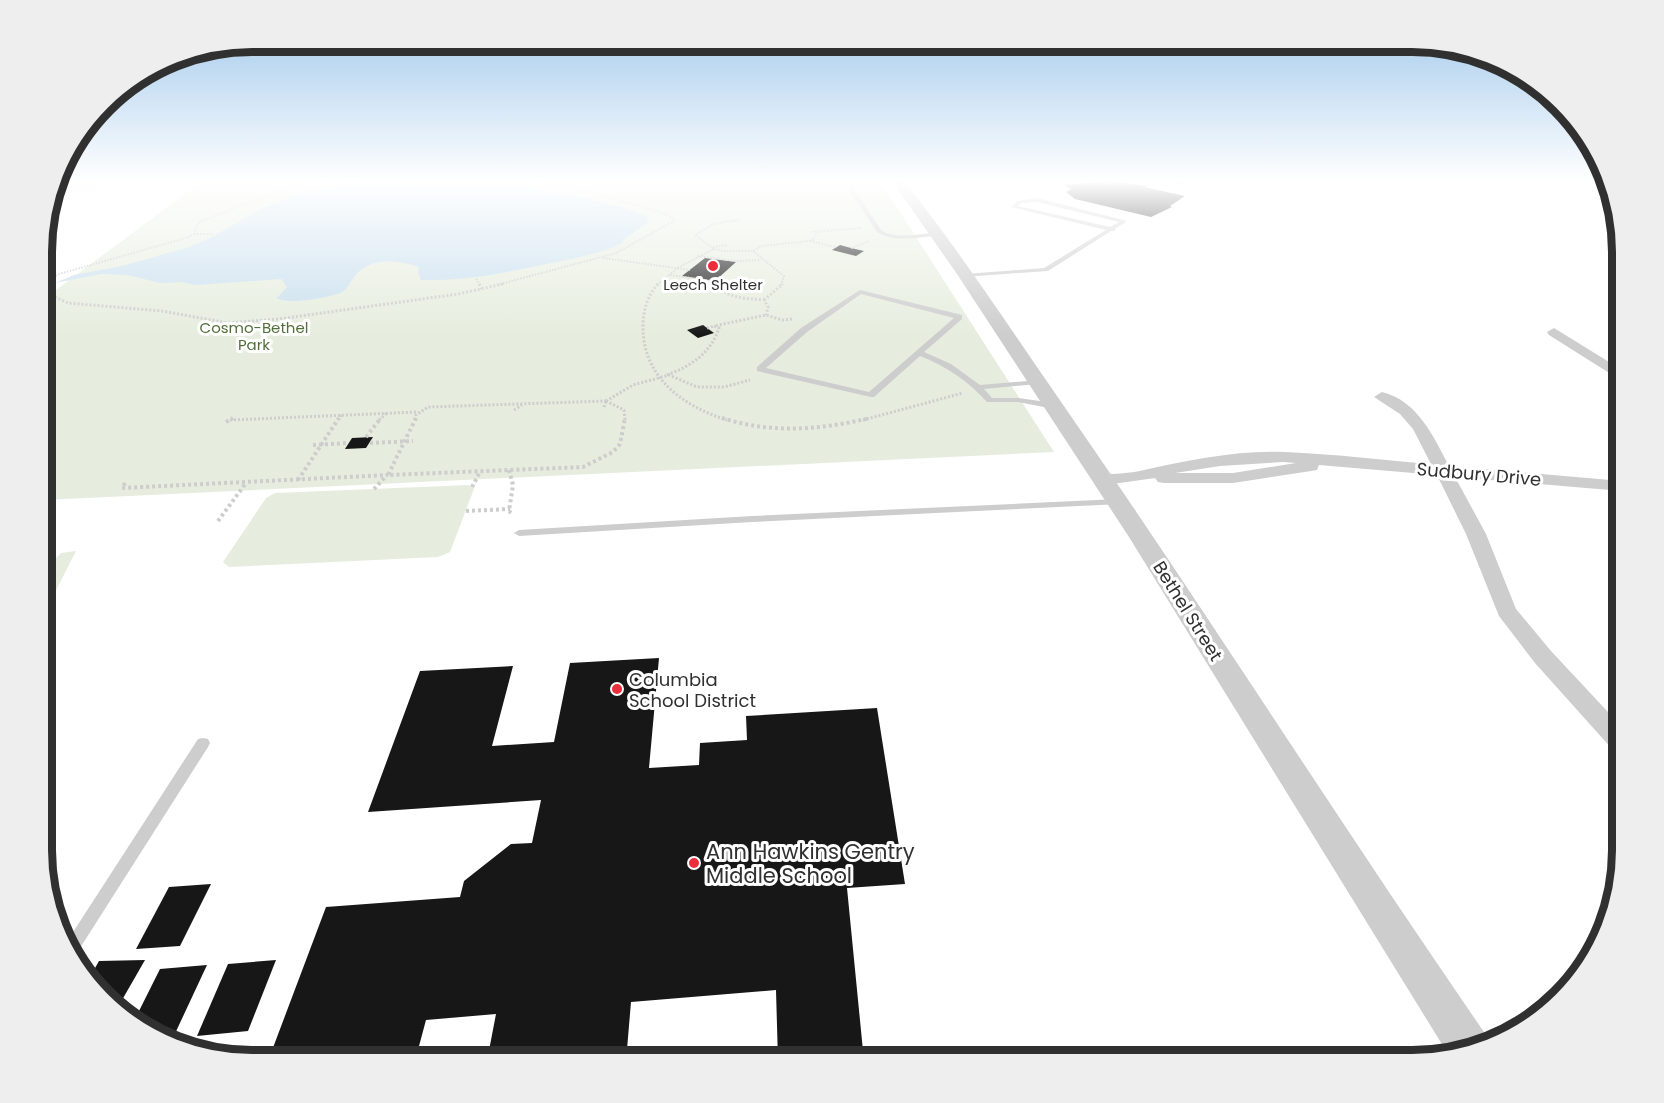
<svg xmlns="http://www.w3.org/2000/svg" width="1664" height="1103" font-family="Poppins,sans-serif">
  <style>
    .green { fill: #e6edde }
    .water { fill: #c9dfee }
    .building { fill: #171717 }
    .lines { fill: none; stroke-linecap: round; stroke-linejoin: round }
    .path-far2 { stroke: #cdcdcd; stroke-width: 2; stroke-dasharray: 1.5 1.5; stroke-linecap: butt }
    .path-far1 { stroke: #cdcdcd; stroke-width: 3; stroke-dasharray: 2 2; stroke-linecap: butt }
    .path { stroke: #cdcdcd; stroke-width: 4; stroke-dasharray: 3 3; stroke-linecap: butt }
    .service { fill: #cdcdcd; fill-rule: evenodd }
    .minor { fill: #cdcdcd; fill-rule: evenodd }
    .tertiary { fill: #cdcdcd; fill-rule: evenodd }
    .poi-dot { fill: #ec2d3b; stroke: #fff; stroke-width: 2 }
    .labels { text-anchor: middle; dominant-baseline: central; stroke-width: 6; stroke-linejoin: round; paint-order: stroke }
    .far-poi-label { font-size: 15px; fill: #303030; stroke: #fff }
    .far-park-label { font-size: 15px; fill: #536e3b; stroke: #fff }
    .street-label { font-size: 18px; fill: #303030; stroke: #fff }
    .poi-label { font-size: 18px; fill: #303030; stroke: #fff; text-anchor: start }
    .near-poi-label { font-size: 21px; fill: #303030; stroke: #fff; text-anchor: start }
    .rim { fill: none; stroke: #303030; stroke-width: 8 }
  </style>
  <rect width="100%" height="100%" fill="#fff"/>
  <g class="green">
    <polygon points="57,181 107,181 89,192 53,194"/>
    <polygon points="202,181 880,181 1054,452 44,500 44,299"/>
    <polygon points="469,485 474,489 450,552 438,557 229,567 223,562 266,498 275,493"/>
    <polygon points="76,551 44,614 44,557 51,563 61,553"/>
  </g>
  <path class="water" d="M356 186 521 187 586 198 629 209 648 217 647 223 623 240V243C599 254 572 259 546 264 505 273 464 281 421 280L418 272 419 267C396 259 367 256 352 280 348 285 347 290 340 293 328 298 286 305 277 298L287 287 281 279 195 285 182 282 161 283 127 275 101 274 55 283 74 275 122 266 189 247 210 238 261 209 305 191Z"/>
  <g class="building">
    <polygon points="1111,181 1147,186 1144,187 1185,196 1170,206 1172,207 1151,217 1075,199 1066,192 1071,189 1064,185"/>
    <polygon points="840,245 851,248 864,251 856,256 832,250"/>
    <polygon points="705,258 736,262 715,281 682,276"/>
    <polygon points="703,325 714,333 698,338 687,330"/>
    <polygon points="373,437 366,448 345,449 352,438"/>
    <polygon points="659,658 649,768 699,765 700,743 747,740 746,716 877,708 905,884 847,888 864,1061 778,1061 776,990 631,1002 626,1061 487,1061 496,1014 426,1020 415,1061 268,1061 326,907 460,897 464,881 511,844 532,843 541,800 368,812 420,671 513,666 492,746 554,742 570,663"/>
    <polygon points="211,884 180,946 136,949 169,887"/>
    <polygon points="145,960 118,1007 90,977 99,961"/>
    <polygon points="276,960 248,1031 197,1036 228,964"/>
    <polygon points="207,965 172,1040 166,1041 133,1023 160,969"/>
    <polygon points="239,1052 237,1059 215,1055 215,1054"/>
  </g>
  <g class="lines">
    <g class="path-far2">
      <polyline points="739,220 713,224 695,235 714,249 723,251 753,251 761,246 808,241 814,239 816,233"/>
      <polyline points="812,232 861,228"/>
      <polyline points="194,234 213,234"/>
      <polyline points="810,241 836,247"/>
      <polyline points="713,247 728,245"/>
      <polyline points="851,248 869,241"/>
      <polyline points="753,251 784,276 781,285"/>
      <polyline points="698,256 736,261 761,260"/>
      <polyline points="603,258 690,270"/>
      <polyline points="670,275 712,281 716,285"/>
      <polyline points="476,279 480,285"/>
      <polyline points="45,285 47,280 59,274 186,238 194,234 197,225 202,221 262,197 305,184 458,181"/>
      <polyline points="497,285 616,253 674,221 673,218 659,212 567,186 504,181"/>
      <polyline points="657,285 679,267 714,249"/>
    </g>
    <g class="path-far1">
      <polyline points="479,284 482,289"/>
      <path d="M658 284C647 296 643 311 643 327 643 377 682 406 727 420"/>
      <path d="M715 284C728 299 745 298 764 300L768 307 766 315"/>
      <polyline points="44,287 45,284"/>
      <polyline points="44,292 68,303 162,311 228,323 279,319 458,294 503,284"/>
      <polyline points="764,300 783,284"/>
      <polyline points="707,328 714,326"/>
      <path d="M667 375C691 366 711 353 719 328L714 326 766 315 782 320 792 319"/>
      <polyline points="606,401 624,410 625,420"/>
      <polyline points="606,401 633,385 669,375 697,387 724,387 750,380"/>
      <polyline points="604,407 606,401"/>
      <polyline points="514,410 522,405"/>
      <polyline points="230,420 418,412"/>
      <polyline points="338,420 342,414"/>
      <polyline points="379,420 387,413"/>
      <polyline points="415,420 416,415 428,407 606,401"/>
      <polyline points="863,420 963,393"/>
    </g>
    <g class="path">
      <polyline points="416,418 388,475 583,467 613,452 620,444 625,418"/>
      <path d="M722 418C772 434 819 430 870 418"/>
      <polyline points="226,422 233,418"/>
      <polyline points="366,437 381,418"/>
      <polyline points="370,443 413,441"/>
      <polyline points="313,445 348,443"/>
      <polyline points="509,470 513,485 509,511 511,513"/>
      <polyline points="298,480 339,418"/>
      <polyline points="125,483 122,488 388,475"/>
      <polyline points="472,487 480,472"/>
      <polyline points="374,489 387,475"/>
      <polyline points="466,511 510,509"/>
      <polyline points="218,521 246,483"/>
    </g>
    <g class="service">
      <path d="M843 181H849L881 230C897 240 919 234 937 232L940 234 937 236C917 237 894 243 877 232Z"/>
      <polygon points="1161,181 1195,181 1181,185"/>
      <path d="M1037 198 1127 221 1115 229V231H1111L1048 271 963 277V275L965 274 1044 268 1106 230 1011 207 1017 201ZM1037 202 1119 222 1110 227 1018 206 1021 203Z"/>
      <path d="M860 290 962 315V319L924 352 951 364 980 385 1040 380V384H1037L984 389 992 398H1018L1054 403 1058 406 1054 409 1018 402H987C968 381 946 366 920 356L874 397H871L757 371V367L801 328ZM861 294 954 318 869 392 766 368 807 332Z"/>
      <polygon points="1118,499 1121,500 1123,502 1121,504 752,522 519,536 514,533 519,530 752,516"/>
      <polygon points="203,738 208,739 210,743 208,747 73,959 66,943 198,739"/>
    </g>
    <g class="minor">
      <polygon points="1586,181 1604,182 1606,188 1588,183"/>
      <polygon points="1554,328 1622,370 1622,381 1549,335 1547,332"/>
      <path d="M1382 392C1418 401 1433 436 1449 466L1622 481V491L1455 477 1486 534 1516 609 1551 651 1622 727V752L1613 750 1535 663 1499 616 1466 534 1437 475 1319 465 1317 470 1311 471 1233 483H1164L1158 482 1155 478 1105 485 1099 484 1096 480 1099 476C1114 473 1129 474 1144 470 1190 460 1237 450 1285 452 1333 454 1382 460 1431 464L1413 429 1400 414 1374 397ZM1283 462 1296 463 1233 473H1175L1220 466Z"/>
    </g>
    <path class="tertiary" d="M892 181H904C959 250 1007 324 1057 396 1203 606 1339 822 1484 1032L1488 1042 1448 1054 1129 537 957 274Z"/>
  </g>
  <linearGradient id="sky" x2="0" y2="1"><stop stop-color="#9bc5ea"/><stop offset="0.54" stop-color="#fff"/><stop offset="1" stop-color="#fff" stop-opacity="0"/></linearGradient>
  <rect width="1664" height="335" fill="url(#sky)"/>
  <g class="poi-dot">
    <circle cx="713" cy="266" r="6"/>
    <circle cx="617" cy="689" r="6"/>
    <circle cx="694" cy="863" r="6"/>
  </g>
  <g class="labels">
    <g class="far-poi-label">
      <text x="713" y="284">Leech Shelter</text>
    </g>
    <g class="far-park-label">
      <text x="254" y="327">Cosmo-Bethel<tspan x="254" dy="17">Park</tspan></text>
    </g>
    <g class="street-label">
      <text transform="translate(1479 474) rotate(5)">Sudbury Drive</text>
      <text transform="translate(1188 611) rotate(58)">Bethel Street</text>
    </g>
    <g class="poi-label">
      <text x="629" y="679">Columbia<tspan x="629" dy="21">School District</tspan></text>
    </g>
    <g class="near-poi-label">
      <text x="706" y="851">Ann Hawkins Gentry<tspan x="706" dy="24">Middle School</tspan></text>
    </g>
  </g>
  <path d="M0 0H1664V1103H0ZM252 52H1412A200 200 0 0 1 1612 252V850A200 200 0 0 1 1412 1050H252A200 200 0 0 1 52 850V252A200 200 0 0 1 252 52Z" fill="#eee" fill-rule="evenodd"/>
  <path class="rim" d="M252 52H1412A200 200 0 0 1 1612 252V850A200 200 0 0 1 1412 1050H252A200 200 0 0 1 52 850V252A200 200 0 0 1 252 52Z"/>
</svg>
